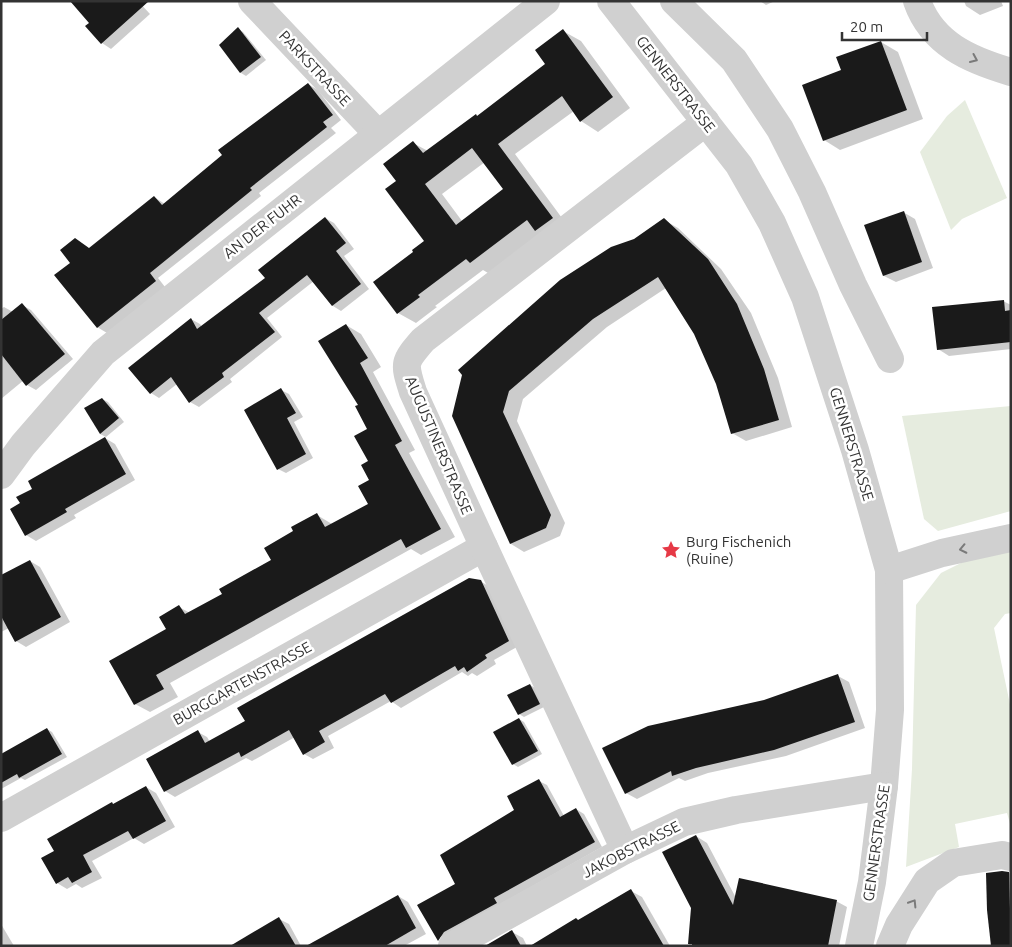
<svg xmlns="http://www.w3.org/2000/svg" width="1012" height="947" font-family="Ubuntu,sans-serif">
  <style>
    .green { fill: #e6ecdf }
    .shadow { fill: #0003; fill-rule: evenodd }
    .building { fill: #1a1a1a; fill-rule: evenodd }
    .lines { fill: none; stroke-linecap: round; stroke-linejoin: round }
    .minor { stroke: #d0d0d0; stroke-width: 28 }
    .oneway { stroke: #7a7a7a }
    .labels { text-anchor: middle; dominant-baseline: central; stroke-width: 5; stroke-linejoin: round; paint-order: stroke }
    .street-label { font-size: 15px; fill: #333; stroke: #fff }
    .poi-label { font-size: 15px; fill: #333; stroke: #fff; text-anchor: start }
  </style>
  <rect width="100%" height="100%" fill="#fff"/>
  <g class="green">
    <polygon points="965,100 1007,198 962,219 951,230 920,152 947,116"/>
    <polygon points="1011,406 1011,511 938,531 924,519 902,416"/>
    <polygon points="1011,550 1011,613 1005,614 994,628 1011,709 1011,827 1007,813 955,824 959,847 906,867 912,769 916,605 941,573 973,557"/>
  </g>
  <g class="shadow">
    <polygon points="138,1 150,14 111,49 102,43 91,23"/>
    <polygon points="760,1 775,1 766,5"/>
    <polygon points="964,1 1001,1 1003,6 980,15 966,6"/>
    <polygon points="238,29 243,32 266,60 246,76 241,73 221,45"/>
    <path d="M563 31 581 41 630 108 598 132 581 121 574 111 515 154 570 229 488 273 483 270 435 306 437 307 416 323 398 313 415 252 425 242 398 181 413 143 428 151 477 117 547 64ZM485 162 505 189 462 221 442 194Z"/>
    <polygon points="881,42 898,52 923,119 840,150 824,140 843,71"/>
    <polygon points="308,84 318,90 341,120 331,128 336,133 259,193 261,196 158,278 165,287 107,333 97,327 90,249 154,197 165,204"/>
    <polygon points="903,212 915,219 933,268 896,282 884,276 866,226"/>
    <polygon points="325,218 334,223 354,249 344,256 369,289 341,311 333,306 314,281 267,318 282,337 230,379 232,382 199,407 190,402 177,384 159,398 151,393 191,319 200,324 202,327 266,278"/>
    <polygon points="664,220 678,228 721,269 751,313 778,378 792,427 746,441 732,433 717,383 696,333 666,288 607,327 523,399 517,421 565,523 560,536 524,552 511,544 453,416 635,240"/>
    <polygon points="1003,301 1011,305 1011,349 949,356 938,349"/>
    <polygon points="22,305 31,310 73,359 36,390 27,385 24,380 1,399 1,309 4,307 13,312"/>
    <polygon points="346,325 361,334 381,367 373,372 415,450 409,453 455,537 421,555 411,549 170,683 178,697 150,712 135,704 179,607 190,613 223,594 273,561 295,532 317,515 332,524 369,504 369,429 360,405"/>
    <polygon points="281,390 289,394 303,417 294,422 313,458 286,473 278,469"/>
    <polygon points="102,399 108,402 124,422 106,437 100,434"/>
    <polygon points="105,438 115,444 135,480 74,515 76,518 36,541 26,535 21,503 33,489"/>
    <polygon points="30,561 40,567 70,622 26,647 16,641 9,628 1,632 1,577"/>
    <polygon points="480,581 490,587 517,647 494,660 496,664 477,676 472,673 468,676 462,672 401,708 391,701 328,736 334,748 313,759 304,754 295,737 252,761 246,758 175,797 165,791 198,732 207,737 210,742"/>
    <polygon points="838,676 849,682 865,728 786,756 708,773 685,781 679,778 637,799 626,793 764,701"/>
    <polygon points="530,685 535,688 544,707 524,717 519,714"/>
    <polygon points="519,719 524,722 542,754 518,767 513,764"/>
    <polygon points="47,729 52,732 67,757 25,780 21,778 1,789 1,755"/>
    <polygon points="539,781 547,785 564,816 576,809 584,814 602,847 442,937 434,932 457,884"/>
    <polygon points="146,787 156,793 175,827 144,844 134,838 92,861 102,878 82,888 76,884 67,889 57,883 55,852 115,805"/>
    <polygon points="696,836 707,843 736,898 836,901 847,907 839,946 689,946"/>
    <polygon points="1009,873 1011,874 1011,946"/>
    <polygon points="631,891 642,897 670,946 533,946"/>
    <polygon points="398,896 408,902 426,934 404,946 310,946"/>
    <polygon points="279,919 289,924 301,946 235,946"/>
    <polygon points="1,924 14,946 1,946"/>
    <polygon points="512,932 523,938 527,946 486,946"/>
  </g>
  <g class="building">
    <polygon points="70,1 149,1 101,44 85,26 89,23"/>
    <polygon points="238,27 261,57 240,73 219,45"/>
    <path d="M563 29 613 97 580 122 562 96 498 144 553 218 535 231 527 220 470 263 466 259 418 295 420 297 397 314 373 282 413 252 412 250 424 241 385 189 396 181 383 164 413 141 423 153 476 114 477 116 545 64 535 50ZM472 148 503 189 456 225 425 184Z"/>
    <polygon points="881,41 907,110 823,141 802,85 841,70 836,57"/>
    <polygon points="308,83 333,115 323,122 327,127 250,188 252,190 150,273 156,281 97,328 54,275 70,263 60,250 75,238 89,248 154,196 162,205 222,155 218,150"/>
    <polygon points="904,211 922,262 883,276 864,225"/>
    <polygon points="325,217 346,243 336,251 361,284 332,306 307,275 259,313 275,332 222,373 224,377 189,403 171,377 150,394 128,368 191,318 197,329 265,278 258,270"/>
    <polygon points="664,218 708,259 737,304 764,369 779,420 731,434 716,384 694,334 658,277 593,319 509,391 503,412 551,515 546,528 510,544 452,416 462,375 458,370 560,280 611,247 634,239"/>
    <polygon points="1004,300 1005,311 1011,310 1011,342 937,350 932,307"/>
    <polygon points="22,303 65,354 26,386 1,354 1,320"/>
    <polygon points="346,324 368,358 360,363 402,441 395,445 441,529 406,548 401,539 156,675 164,689 134,705 109,661 166,629 159,617 179,605 185,614 222,594 219,589 271,560 264,548 293,531 291,527 317,513 325,527 368,504 358,486 369,480 361,465 368,461 354,436 367,429 355,406 358,405 318,341"/>
    <polygon points="281,388 296,413 287,418 306,454 277,470 244,410"/>
    <polygon points="102,398 119,418 100,434 84,408"/>
    <polygon points="105,437 126,474 65,509 67,512 25,536 10,509 20,503 16,497 32,489 28,481"/>
    <polygon points="30,560 61,617 15,642 1,616 1,575"/>
    <polygon points="469,578 481,580 509,641 485,655 487,658 467,672 464,667 458,671 455,666 391,703 385,694 319,731 325,742 303,755 289,730 241,757 239,752 164,792 146,759 198,730 205,743 245,721 237,708"/>
    <polygon points="838,674 855,722 774,750 696,768 672,776 671,771 625,794 602,748 648,726 764,700"/>
    <polygon points="530,684 540,704 518,715 507,695"/>
    <polygon points="519,718 538,751 512,765 493,732"/>
    <polygon points="47,728 62,754 19,778 17,774 1,783 1,754"/>
    <polygon points="539,779 560,817 576,808 595,842 494,898 497,903 444,932 438,941 417,905 455,884 440,855 514,810 507,796"/>
    <polygon points="146,786 166,821 133,839 128,831 83,855 92,872 72,883 68,877 56,884 41,858 54,851 47,839 112,802 113,804"/>
    <polygon points="696,835 733,905 739,878 837,900 828,946 692,946 692,944 688,944 691,908 662,852"/>
    <polygon points="1002,871 1009,872 1011,946 991,946 987,910 986,873"/>
    <polygon points="631,889 664,946 530,946 576,918 578,920"/>
    <polygon points="398,895 416,928 385,946 306,946"/>
    <polygon points="279,917 296,946 230,946"/>
    <polygon points="512,930 521,946 485,946"/>
  </g>
  <g class="lines">
    <g class="minor">
      <polyline points="252,1 378,134"/>
      <polyline points="611,1 739,165 772,223 805,297 855,450 889,570 890,710 884,786 872,882 859,946"/>
      <polyline points="674,1 734,60 780,129 812,192 853,285 890,359"/>
      <path d="M917 1C932 44 970 60 1011 72"/>
      <polyline points="1,475 23,445 103,353 546,1"/>
      <polyline points="889,570 942,553 1011,538"/>
      <polyline points="1,818 484,547"/>
      <path d="M625 850 484 547 413 392C404 363 403 363 423 340L706 122"/>
      <polyline points="452,946 625,850 684,822 736,810 884,786"/>
      <polyline points="890,946 899,925 927,881 953,863 1002,855 1011,857"/>
    </g>
  </g>
  <defs><path id="oneway-chevron" d="M-2-3.5L2.5 0L-2 3.5" fill="none" stroke-width="1.6" stroke-linecap="round" stroke-linejoin="round" transform="scale(1.25)"/></defs>
  <g class="oneway">
    <use href="#oneway-chevron" transform="translate(974 59) rotate(24)"/>
    <use href="#oneway-chevron" transform="translate(963 549) rotate(168)"/>
    <use href="#oneway-chevron" transform="translate(913 903) rotate(-58)"/>
  </g>
  <defs>
    <g id="sight-bare" transform="scale(1.5)"><path d="M0-6L1.8-2.2L6-1.7L2.9 1.2L3.7 5.4L0 3.3L-3.7 5.4L-2.9 1.2L-6-1.7L-1.8-2.2Z" fill="#e63946" stroke="#fff" stroke-width="2.5" paint-order="stroke"/></g>
  </defs>
  <g fill-rule="evenodd">
    <use href="#sight-bare" x="671" y="550"/>
  </g>
  <g class="labels">
    <g class="street-label">
      <text transform="translate(315 68) rotate(47)">PARKSTRASSE</text>
      <text transform="translate(676 84) rotate(52)">GENNERSTRASSE</text>
      <text transform="translate(262 226) rotate(-38)">AN DER FUHR</text>
      <text transform="translate(852 444) rotate(73)">GENNERSTRASSE</text>
      <text transform="translate(439 445) rotate(67)">AUGUSTINERSTRASSE</text>
      <text transform="translate(242 683) rotate(-29)">BURGGARTENSTRASSE</text>
      <text transform="translate(876 843) rotate(-82)">GENNERSTRASSE</text>
      <text transform="translate(631 849) rotate(-27)">JAKOBSTRASSE</text>
    </g>
    <g class="poi-label">
      <text x="686" y="541">Burg Fischenich<tspan x="686" dy="17">(Ruine)</tspan></text>
    </g>
  </g>
  <rect width="1012" height="947" fill="none" stroke="#333333" stroke-width="5"/>
  <path d="M842 32v8h85v-8" fill="none" stroke="#333333" stroke-width="2.5"/>
  <text x="850" y="32" font-size="15" fill="#333333" stroke="#ffffff" stroke-width="4" paint-order="stroke">20 m</text>
</svg>
